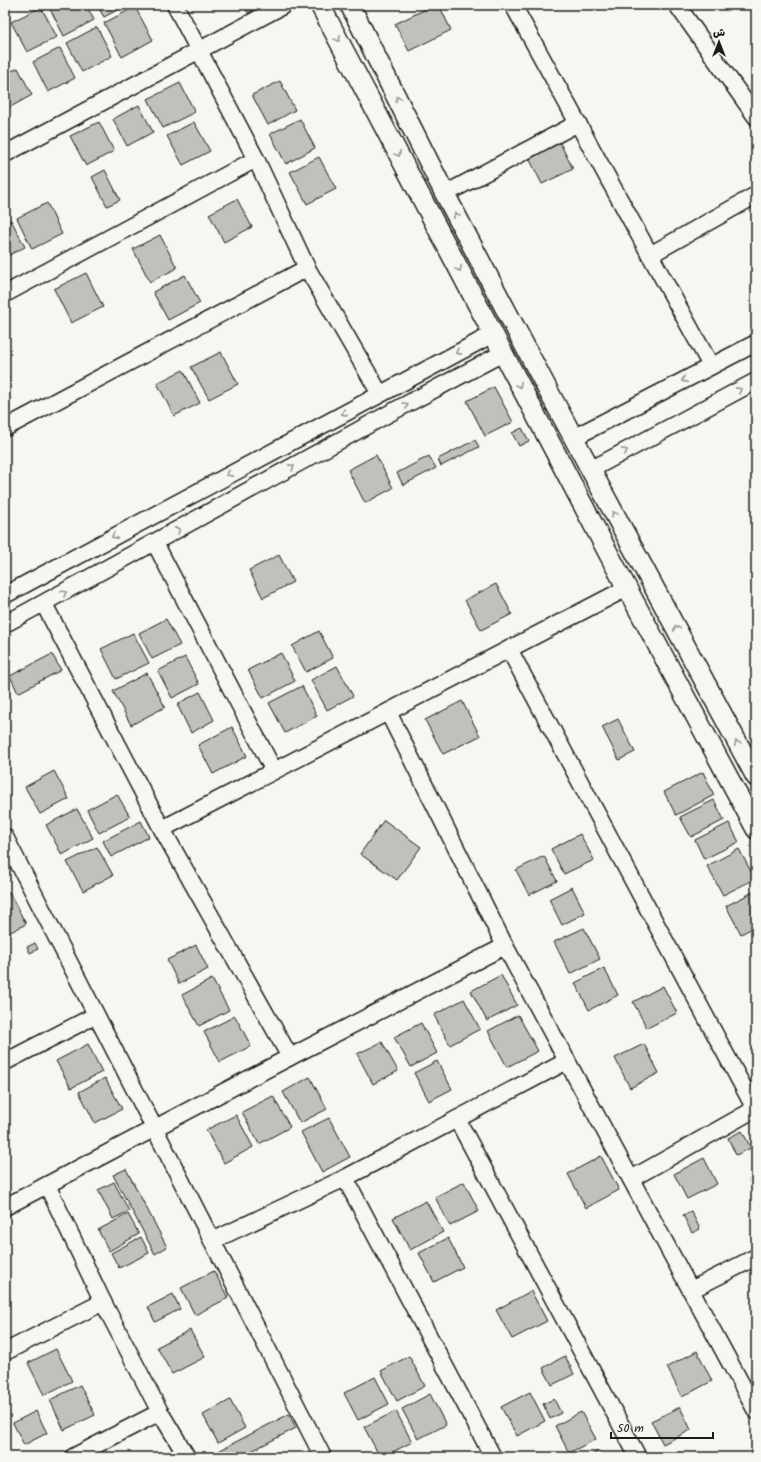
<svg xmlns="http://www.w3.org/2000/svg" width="761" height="1462" font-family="Kalam,'Playpen Sans Arabic',sans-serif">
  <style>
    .building { fill: #c0c0bd; stroke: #1c1c1c }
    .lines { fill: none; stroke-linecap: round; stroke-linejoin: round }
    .minor-casing { stroke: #1c1c1c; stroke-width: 19 }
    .tertiary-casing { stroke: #1c1c1c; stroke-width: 22 }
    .minor { stroke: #f6f6f2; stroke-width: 16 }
    .tertiary { stroke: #f6f6f2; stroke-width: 19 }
    .oneway { stroke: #949492 }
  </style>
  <rect width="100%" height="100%" fill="#f6f6f2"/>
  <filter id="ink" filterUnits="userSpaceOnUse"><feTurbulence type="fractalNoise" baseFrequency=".025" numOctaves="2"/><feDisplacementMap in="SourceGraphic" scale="8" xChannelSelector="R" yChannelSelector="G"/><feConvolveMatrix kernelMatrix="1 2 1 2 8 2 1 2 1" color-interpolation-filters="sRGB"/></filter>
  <g filter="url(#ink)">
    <g class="building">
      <polygon points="48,5 86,5 94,20 64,36"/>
      <polygon points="97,5 127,5 104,17"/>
      <polygon points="244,5 262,5 248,13"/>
      <polygon points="434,5 439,5 451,30 409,51 395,24"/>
      <polygon points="41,7 57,37 27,52 11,22"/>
      <polygon points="135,7 153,40 122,57 104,23"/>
      <polygon points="97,27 112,56 82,72 67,43"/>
      <polygon points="60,48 75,78 48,92 33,62"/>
      <polygon points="18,68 32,95 7,109 5,106 5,74"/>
      <polygon points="280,81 295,110 268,125 252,95"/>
      <polygon points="180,83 195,112 163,128 148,99"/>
      <polygon points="139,105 153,132 127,146 113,119"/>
      <polygon points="300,119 315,148 286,164 270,134"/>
      <polygon points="99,122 114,151 86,166 70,136"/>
      <polygon points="194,122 210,151 183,165 167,136"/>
      <polygon points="558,139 573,169 542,184 527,154"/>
      <polygon points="319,157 336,189 307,204 290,172"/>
      <polygon points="105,170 120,200 107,206 92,177"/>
      <polygon points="237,199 252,227 224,242 209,214"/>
      <polygon points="47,203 62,234 32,249 17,218"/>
      <polygon points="11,220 25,247 5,257 5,223"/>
      <polygon points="160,235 177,268 150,282 133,249"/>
      <polygon points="86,273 103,307 71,323 54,289"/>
      <polygon points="185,275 200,303 168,320 153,292"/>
      <polygon points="221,352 238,384 209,399 191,367"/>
      <polygon points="183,370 200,403 174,416 157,383"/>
      <polygon points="5,375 9,378 5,383"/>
      <polygon points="494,387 513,422 485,436 467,401"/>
      <polygon points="522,428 529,441 519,446 512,433"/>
      <polygon points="475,440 479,447 441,466 438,459"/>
      <polygon points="376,455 393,488 365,503 348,470"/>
      <polygon points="429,456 436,468 403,485 397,473"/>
      <polygon points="279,555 293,582 263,598 249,570"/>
      <polygon points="496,584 512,614 481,630 465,600"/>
      <polygon points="166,619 180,645 152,659 139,633"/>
      <polygon points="319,631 333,658 306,672 292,646"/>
      <polygon points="133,633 149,663 116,679 101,649"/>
      <polygon points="281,653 295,681 263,698 248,670"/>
      <polygon points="52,654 61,670 18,693 10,676"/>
      <polygon points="185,657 199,684 172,698 158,671"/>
      <polygon points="337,666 353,696 327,710 311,680"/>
      <polygon points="147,673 165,707 131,725 113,691"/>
      <polygon points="302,686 317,716 285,733 269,703"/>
      <polygon points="200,692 214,720 191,733 177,704"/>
      <polygon points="462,701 480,736 443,754 425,720"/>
      <polygon points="618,719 635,752 619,760 602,727"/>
      <polygon points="232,727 247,756 213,774 198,745"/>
      <polygon points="54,771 69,799 40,814 25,787"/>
      <polygon points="703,772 714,795 676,815 664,792"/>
      <polygon points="117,794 130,817 99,833 87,810"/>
      <polygon points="714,800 724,820 691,837 680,817"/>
      <polygon points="77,809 93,838 62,855 46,825"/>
      <polygon points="384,820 421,847 397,880 360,854"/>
      <polygon points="141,821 149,837 111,857 103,841"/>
      <polygon points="729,823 739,842 704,859 695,840"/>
      <polygon points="580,834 594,860 564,874 551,849"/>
      <polygon points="97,847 113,875 83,891 67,862"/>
      <polygon points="739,849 755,879 723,895 707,866"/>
      <polygon points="544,856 557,881 529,895 516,870"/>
      <polygon points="572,887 585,913 562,925 549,899"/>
      <polygon points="755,891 756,926 741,934 726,906"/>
      <polygon points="9,892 26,924 5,935 5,894"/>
      <polygon points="584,928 600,959 570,974 554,942"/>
      <polygon points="35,943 38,949 30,953 27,947"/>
      <polygon points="196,945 208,969 179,984 167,960"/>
      <polygon points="604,968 618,995 589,1010 575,983"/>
      <polygon points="501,975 517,1005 487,1021 471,991"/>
      <polygon points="212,979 229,1010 199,1026 182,995"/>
      <polygon points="663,986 677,1013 647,1028 633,1002"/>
      <polygon points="464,999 480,1029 450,1045 434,1015"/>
      <polygon points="518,1015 538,1051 507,1067 488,1031"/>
      <polygon points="235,1016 251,1046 220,1062 204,1032"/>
      <polygon points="421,1023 437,1053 411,1067 394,1037"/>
      <polygon points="382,1042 398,1071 373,1084 357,1054"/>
      <polygon points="88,1044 102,1072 71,1088 56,1061"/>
      <polygon points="644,1044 659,1073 630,1088 615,1058"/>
      <polygon points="437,1061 452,1089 429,1101 414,1073"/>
      <polygon points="310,1077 327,1109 300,1123 283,1092"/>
      <polygon points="105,1078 122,1109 95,1123 79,1092"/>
      <polygon points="273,1096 290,1127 259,1144 242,1112"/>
      <polygon points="236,1115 253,1147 224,1163 206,1130"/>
      <polygon points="329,1118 350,1157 322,1172 301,1132"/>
      <polygon points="742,1131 751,1148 736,1155 728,1138"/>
      <polygon points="601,1156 619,1190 586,1208 568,1174"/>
      <polygon points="704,1158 717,1184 687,1199 674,1174"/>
      <polygon points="126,1169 167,1247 155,1254 113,1175"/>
      <polygon points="756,1176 756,1190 755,1191 749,1180"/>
      <polygon points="114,1182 129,1211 113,1219 98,1190"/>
      <polygon points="464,1182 479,1211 450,1226 435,1197"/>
      <polygon points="426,1201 443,1232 410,1250 393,1218"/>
      <polygon points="691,1211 700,1229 692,1233 683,1215"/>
      <polygon points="128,1214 139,1234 109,1251 98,1230"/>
      <polygon points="141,1237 149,1253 119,1268 111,1253"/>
      <polygon points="448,1238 463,1267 434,1282 419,1253"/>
      <polygon points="214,1271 228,1298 195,1315 181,1288"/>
      <polygon points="531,1291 547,1321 512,1339 496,1310"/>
      <polygon points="173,1294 180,1309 155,1322 148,1307"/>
      <polygon points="190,1330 205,1357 172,1374 157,1347"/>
      <polygon points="56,1349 72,1381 44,1395 28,1363"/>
      <polygon points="697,1351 712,1381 682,1397 667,1367"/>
      <polygon points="409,1356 425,1386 397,1401 381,1371"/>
      <polygon points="565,1356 574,1374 552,1385 543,1368"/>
      <polygon points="375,1377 389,1404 358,1420 344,1393"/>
      <polygon points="80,1385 95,1415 64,1430 50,1400"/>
      <polygon points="530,1392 545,1421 517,1436 501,1407"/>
      <polygon points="430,1394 446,1425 418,1439 402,1409"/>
      <polygon points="554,1399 561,1413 550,1419 543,1404"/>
      <polygon points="230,1400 245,1428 218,1443 203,1415"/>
      <polygon points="680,1407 691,1430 663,1444 651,1421"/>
      <polygon points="36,1411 47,1433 24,1445 13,1423"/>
      <polygon points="396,1411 412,1442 383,1457 380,1457 364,1427"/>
      <polygon points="581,1412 596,1439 569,1453 555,1426"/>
      <polygon points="289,1414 296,1428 240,1457 209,1457 209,1456"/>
      <polygon points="599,1451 602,1457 588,1457"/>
    </g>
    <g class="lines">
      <g class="minor-casing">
        <g id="minor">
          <polyline points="175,5 256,159 307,268 380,394"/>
          <polyline points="513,5 711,366"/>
          <polyline points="677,5 756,117"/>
          <polyline points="5,154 284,5"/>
          <polyline points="445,194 578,123"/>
          <polyline points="650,255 756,195"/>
          <polyline points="5,294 256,159"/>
          <polyline points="5,428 307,268"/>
          <polyline points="573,438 756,343"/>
          <polyline points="590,470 756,381"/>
          <polyline points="155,543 274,771"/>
          <polyline points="5,595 493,334"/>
          <polyline points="44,604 162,829 290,1057 505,946 756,1411"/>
          <polyline points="5,624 390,413 503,353"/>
          <polyline points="509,649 755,1109 756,1108"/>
          <polyline points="388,712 505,946"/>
          <polyline points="162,829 627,588"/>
          <polyline points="5,837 323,1457"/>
          <polyline points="5,1062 96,1015"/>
          <polyline points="457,1119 638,1457"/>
          <polyline points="345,1178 567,1061"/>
          <polyline points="631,1179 755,1109"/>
          <polyline points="47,1185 103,1302"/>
          <polyline points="5,1207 290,1057"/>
          <polyline points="212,1241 345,1178 493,1457"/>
          <polyline points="691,1290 756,1257"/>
          <polyline points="5,1352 103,1302 160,1412 187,1457"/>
          <polyline points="73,1457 160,1412"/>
        </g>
      </g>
      <g class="tertiary-casing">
        <g id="tertiary">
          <polyline points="320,5 614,564 756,829"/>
          <polyline points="350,5 445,194 550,394 756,777"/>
        </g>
      </g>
      <use href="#minor" class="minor"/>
      <use href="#tertiary" class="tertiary"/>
    </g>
    <defs><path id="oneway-chevron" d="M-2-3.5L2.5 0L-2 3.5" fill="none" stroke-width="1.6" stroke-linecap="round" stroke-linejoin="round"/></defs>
    <g class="oneway">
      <use href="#oneway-chevron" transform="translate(338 39) rotate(62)"/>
      <use href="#oneway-chevron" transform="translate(398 99) rotate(-117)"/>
      <use href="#oneway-chevron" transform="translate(398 154) rotate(62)"/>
      <use href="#oneway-chevron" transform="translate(456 215) rotate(-118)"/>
      <use href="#oneway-chevron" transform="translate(459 269) rotate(62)"/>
      <use href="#oneway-chevron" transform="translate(458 352) rotate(152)"/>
      <use href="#oneway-chevron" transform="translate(684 380) rotate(153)"/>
      <use href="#oneway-chevron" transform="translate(519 385) rotate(62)"/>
      <use href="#oneway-chevron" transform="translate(739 390) rotate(-28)"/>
      <use href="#oneway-chevron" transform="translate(406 405) rotate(-28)"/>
      <use href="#oneway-chevron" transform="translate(344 413) rotate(152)"/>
      <use href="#oneway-chevron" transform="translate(625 451) rotate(-28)"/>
      <use href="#oneway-chevron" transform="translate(292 467) rotate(-29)"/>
      <use href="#oneway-chevron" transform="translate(229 474) rotate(152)"/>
      <use href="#oneway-chevron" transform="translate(614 514) rotate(-118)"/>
      <use href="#oneway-chevron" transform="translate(178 530) rotate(-29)"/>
      <use href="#oneway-chevron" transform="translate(114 536) rotate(152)"/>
      <use href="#oneway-chevron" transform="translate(64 593) rotate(-29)"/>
      <use href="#oneway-chevron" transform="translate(676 628) rotate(-118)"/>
      <use href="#oneway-chevron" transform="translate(737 743) rotate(-118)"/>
    </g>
  </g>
  <rect width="761" height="1462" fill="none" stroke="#f6f6f2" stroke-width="20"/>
  <rect x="10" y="10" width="741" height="1442" fill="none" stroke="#1c1c1c" stroke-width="1.5" filter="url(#ink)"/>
  <g transform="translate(719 42)" stroke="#f6f6f2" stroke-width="3" paint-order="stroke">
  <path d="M0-3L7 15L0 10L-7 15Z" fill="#1c1c1c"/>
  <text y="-6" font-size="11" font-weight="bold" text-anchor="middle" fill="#1c1c1c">ش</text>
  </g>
  <path d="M611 1432v6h102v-6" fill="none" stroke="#1c1c1c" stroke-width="2"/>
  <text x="617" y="1432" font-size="12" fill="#1c1c1c" stroke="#f6f6f2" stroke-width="3" paint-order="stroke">50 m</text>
</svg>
